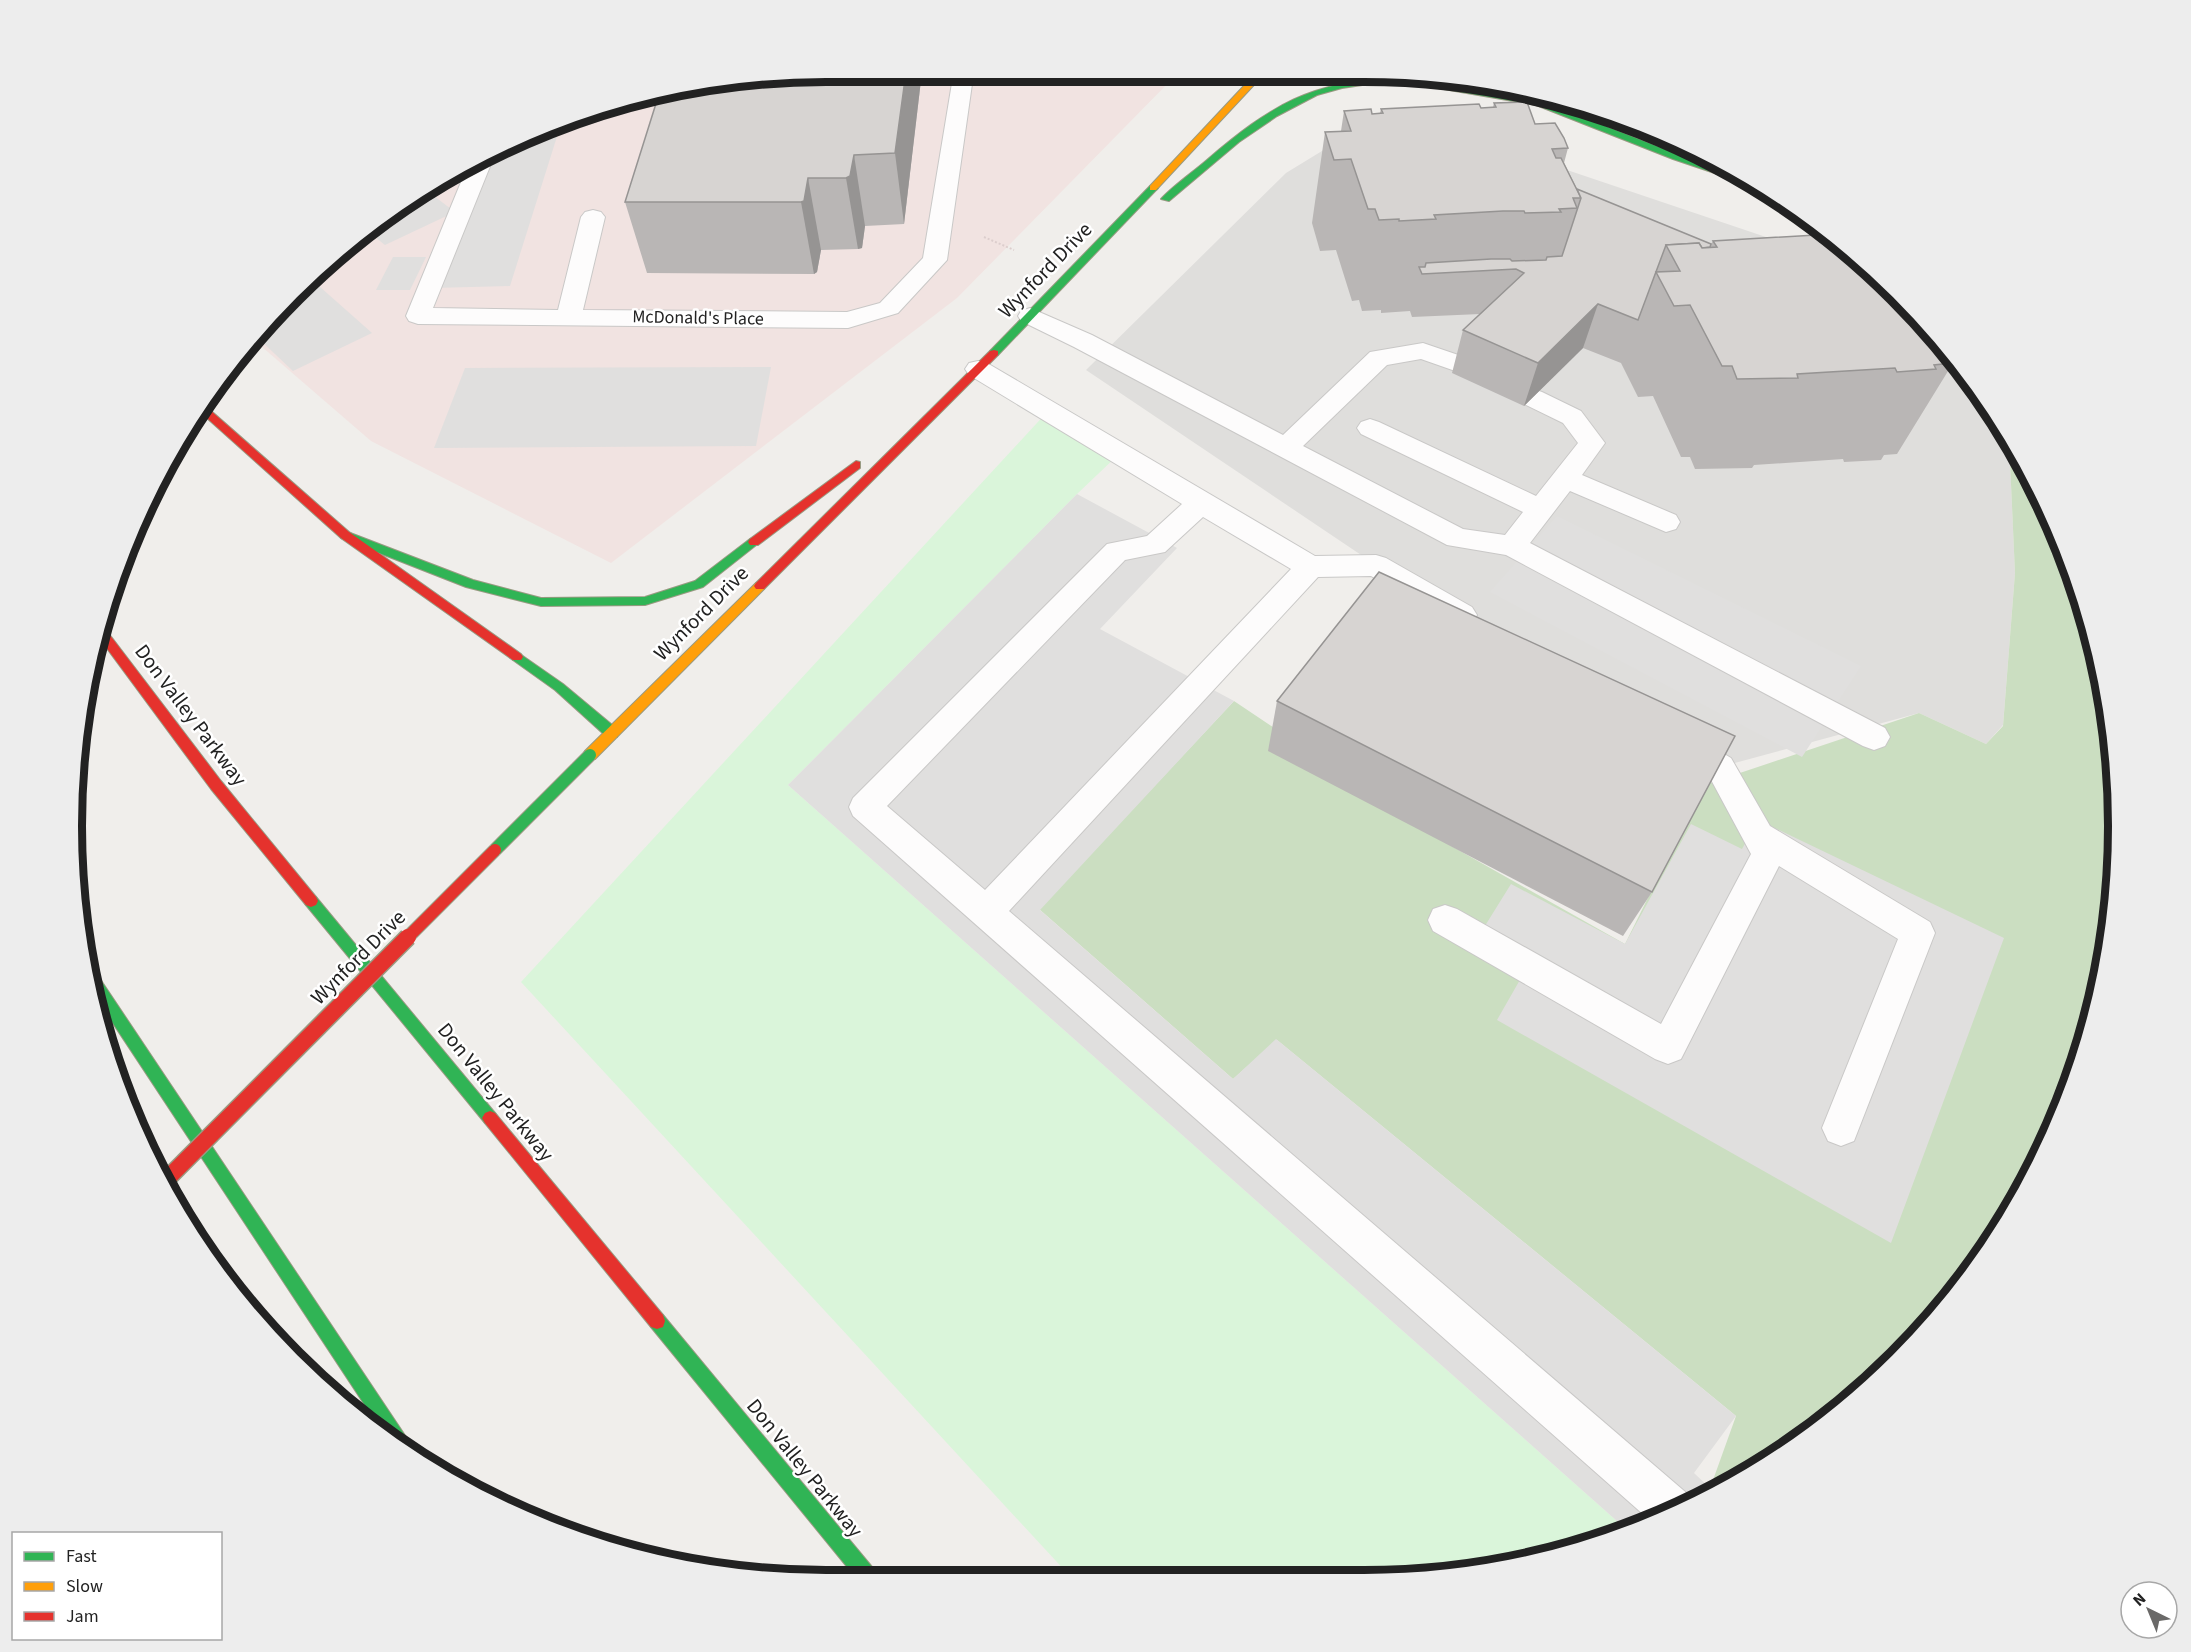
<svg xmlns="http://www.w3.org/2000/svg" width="2191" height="1652" font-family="'Source Sans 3',sans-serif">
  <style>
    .residential { fill: #dfdedc }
    .commercial { fill: #f1e3e1 }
    .forest { fill: #cbdec1 }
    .park { fill: #daf5da }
    .parking { fill: #e0dfde }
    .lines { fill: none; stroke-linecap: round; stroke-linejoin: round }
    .lane-casing { stroke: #c9c8c7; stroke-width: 2 }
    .fast-casing { stroke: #999a82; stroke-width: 2 }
    .slow-casing { stroke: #999a82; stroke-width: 2 }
    .jam-casing { stroke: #999a82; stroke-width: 2 }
    .path { stroke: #dccecd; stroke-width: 2; stroke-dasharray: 2 2; stroke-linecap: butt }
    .lane { fill: #fdfcfc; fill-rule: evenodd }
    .fast { fill: #30b455; fill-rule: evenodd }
    .slow { fill: #ff9f0a; fill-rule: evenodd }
    .jam { fill: #e5322d; fill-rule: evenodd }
    .fast-bridge-casing { stroke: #999a82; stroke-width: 14; stroke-linecap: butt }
    .jam-bridge-far1-casing { stroke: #999a82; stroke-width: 14; stroke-linecap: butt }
    .jam-bridge-casing { stroke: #999a82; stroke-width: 19; stroke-linecap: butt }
    .fast-bridge { stroke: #30b455; stroke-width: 12 }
    .jam-bridge-far1 { stroke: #e5322d; stroke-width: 12 }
    .jam-bridge { stroke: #e5322d; stroke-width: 16 }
    .wall { fill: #b9b6b5 }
    .shaded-wall { fill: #969493 }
    .building { fill: #d7d4d2; stroke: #969493; stroke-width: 1.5 }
    .labels { text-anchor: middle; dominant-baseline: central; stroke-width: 5; stroke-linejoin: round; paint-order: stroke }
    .far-street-label { font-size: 18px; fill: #222; stroke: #fff }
    .street-label { font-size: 21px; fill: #222; stroke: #fff }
    .rim { fill: none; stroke: #222; stroke-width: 8 }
  </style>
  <rect width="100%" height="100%" fill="#f0eeeb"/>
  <polygon class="residential" points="1389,110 1870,272 1971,381 1992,407 2009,440 2015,573 2003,725 1986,744 1919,713 1720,767 1376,565 1086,370 1286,173"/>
  <polygon class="commercial" points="826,72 1178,73 957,298 611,563 371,441 254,340 293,293 449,173 631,98"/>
  <polygon class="forest" points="2009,440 2061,537 2104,679 2119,826 2105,973 2062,1114 1992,1245 1898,1359 1784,1453 1708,1494 1736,1416 1277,1040 1233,1079 1039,909 1234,701 1446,843 1625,944 1704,785 1919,713 1986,744 2003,726 2015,573"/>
  <polygon class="park" points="1048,411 1119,454 1077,494 788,785 1627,1530 1463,1574 1068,1574 521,982"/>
  <g class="parking">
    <polygon points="560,127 510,286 433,288 471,183 436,184 437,182 449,173"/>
    <polygon points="426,190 455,212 385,245 370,233"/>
    <polygon points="393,257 426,257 410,290 376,290"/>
    <polygon points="311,279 372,333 293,371 257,337 293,293"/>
    <polygon points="771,367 756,446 434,448 465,368"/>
    <polygon points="1077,494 1177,548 1100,629 1234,701 1040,910 1233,1079 1276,1039 1736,1416 1694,1473 1713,1491 1653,1523 1627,1530 788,785"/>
    <polygon points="1557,516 1861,666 1802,757 1490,592"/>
    <polygon points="1758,820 2004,938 1891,1243 1497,1020 1521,978 1470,950 1511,884 1625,944 1691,824 1742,849"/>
  </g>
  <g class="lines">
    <g class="lane-casing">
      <g id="lane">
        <polygon points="950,72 971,72 973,77 947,260 898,313 848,328 418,324 409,321 406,316 468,165 491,156 493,159 433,308 558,310 581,217 585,212 593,210 601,212 605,217 583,310 847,312 880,303 923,258 953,77"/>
        <polygon points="1030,308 1092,335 1283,435 1370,352 1423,343 1470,359 1474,365 1470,371 1461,373 1421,359 1387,365 1303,446 1463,529 1505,535 1523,512 1361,434 1357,428 1361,422 1370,419 1379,422 1536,496 1578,443 1563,423 1524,404 1520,398 1524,392 1533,389 1542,392 1581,411 1605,443 1582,475 1676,515 1680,522 1676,529 1666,532 1570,491 1530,543 1885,728 1890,737 1885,746 1874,750 1863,746 1506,555 1447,545 1074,347 1021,321 1018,316 1021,311"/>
        <path d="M978 361 987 363 1315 556 1376 555 1386 558 1472 607 1477 615 1472 623 1462 626 1452 623 1371 576 1318 577 1009 911 1690 1496 1692 1502 1653 1523 853 816 849 807 853 798 1107 544 1147 536 1182 504 969 375 965 369 969 363ZM1203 517 1291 569 985 890 887 806 1125 560 1165 552Z"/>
        <polygon points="1680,730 1691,734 1731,758 1770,826 1930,922 1935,933 1854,1141 1841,1146 1828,1141 1822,1128 1898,939 1779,866 1681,1059 1668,1064 1655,1059 1433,931 1428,920 1433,909 1445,905 1457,909 1661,1024 1751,854 1709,776 1669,752 1664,743 1669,734"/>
      </g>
    </g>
    <g class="fast-casing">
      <g id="fast">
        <path d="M1397 78 1454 84 1521 97 1516 93 1518 91 1541 101 1679 155 1747 178 1762 187H1756L1673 159 1536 105 1426 86 1369 84 1342 88 1317 95 1277 116 1239 142 1169 201 1161 199C1174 185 1192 173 1207 160 1270 106 1312 80 1397 78Z"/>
        <polygon points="1150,186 1158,188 998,355 990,355 990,351"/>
        <polygon points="345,531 473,580 541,598 645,597 695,581 750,539 754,538 760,542 703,587 645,605 541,606 466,587 341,538 339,535 341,532"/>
        <polygon points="517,652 563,684 617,729 618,733 617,737 607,737 555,690 513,660 511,657"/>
        <polygon points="311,895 316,897 495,1113 498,1118 495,1123 490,1125 485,1123 306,905 304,901 306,897"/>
        <polygon points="94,978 100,979 408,1440 411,1446 409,1450 382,1431 99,1002"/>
        <polygon points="657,1313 663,1315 872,1567 874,1574 853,1574 651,1327 649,1321 651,1315"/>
      </g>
    </g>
    <g class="slow-casing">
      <g id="slow">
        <polygon points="1256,73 1265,73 1156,190 1150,190 1150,186"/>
        <polygon points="760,582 766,586 764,589 595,759 585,759 583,755 585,751 756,583"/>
      </g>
    </g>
    <g class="jam-casing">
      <g id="jam">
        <polygon points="994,350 998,351 998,355 764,589 756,589 754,586 756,583 990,351"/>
        <polygon points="202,403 349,532 521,654 523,657 521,660 513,660 341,538 198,410"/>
        <polygon points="856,461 860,462 860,468 758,545 750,545 748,542 750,539"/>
        <polygon points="103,629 106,630 221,781 316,897 318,901 316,905 311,907 306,905 211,789 100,639"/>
        <polygon points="490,1111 495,1113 663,1315 665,1321 663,1327 657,1329 651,1327 485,1123 482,1118 485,1113"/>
      </g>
    </g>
    <polyline class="path" points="984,237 1014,250"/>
    <use href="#lane" class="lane"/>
    <use href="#fast" class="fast"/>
    <use href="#slow" class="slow"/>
    <use href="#jam" class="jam"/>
    <g class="fast-bridge-casing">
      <polyline id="fast-bridge" points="495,850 590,755"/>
    </g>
    <g class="jam-bridge-far1-casing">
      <polyline id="jam-bridge-far1" points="407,938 495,850"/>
    </g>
    <g class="jam-bridge-casing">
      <polyline id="jam-bridge" points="167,1179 408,937"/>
    </g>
    <use href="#fast-bridge" class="fast-bridge"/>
    <use href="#jam-bridge-far1" class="jam-bridge-far1"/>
    <use href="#jam-bridge" class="jam-bridge"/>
  </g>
  <g class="wall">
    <polygon points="921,80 904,224 865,226 862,248 858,249 821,250 817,272 814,274 647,273 625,202"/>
    <polygon points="1494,103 1535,124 1568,148 1564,163 1577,189 1711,244 1713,241 1820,242 1831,241 1832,239 1898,293 1951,357 1950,358 1953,363 1897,454 1884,455 1881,460 1844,462 1843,459 1754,465 1752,468 1695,469 1690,457 1681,457 1653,396 1638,397 1621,363 1583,348 1524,406 1452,373 1463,330 1480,314 1412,317 1410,311 1381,313 1381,310 1362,311 1359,300 1352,301 1336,250 1320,251 1312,223 1325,132 1341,131 1344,111 1372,114 1380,113 1381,109 1481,108 1493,107"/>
    <polygon points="1277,701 1652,892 1623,936 1268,751"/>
  </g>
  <g class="shaded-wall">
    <polygon points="906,72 920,72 921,80 904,224 895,153"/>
    <polygon points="854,155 865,226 862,248 858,249 846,178"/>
    <polygon points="808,178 821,250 817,272 814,274 801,202"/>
    <polygon points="1598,304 1583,348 1524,406 1538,363"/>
  </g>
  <g class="building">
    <polygon points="826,72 906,72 895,153 854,155 850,176 846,178 808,178 804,201 801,202 625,202 659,94"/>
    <polygon points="1527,102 1535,124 1555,123 1564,138 1568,148 1552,149 1556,158 1561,158 1581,198 1573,198 1577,208 1559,209 1561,212 1525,213 1524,211 1503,211 1434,215 1436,219 1399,221 1399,219 1379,220 1375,209 1368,209 1351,159 1334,160 1325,132 1351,131 1344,111 1371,109 1372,114 1383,113 1381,109 1479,104 1481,108 1496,107 1494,103"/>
    <polygon points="1577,189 1711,244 1710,247 1702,248 1699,243 1666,245 1638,320 1598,304 1538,363 1463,330 1524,273 1516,269 1422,274 1419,267 1425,267 1426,263 1491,259 1510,259 1512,261 1546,260 1547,257 1562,256 1581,198"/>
    <polygon points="1816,235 1820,242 1835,241 1898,293 1947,352 1946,352 1953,363 1934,365 1936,369 1897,372 1895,368 1797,374 1798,378 1737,379 1732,366 1722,366 1690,305 1674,306 1656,272 1680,271 1666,245 1699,243 1702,248 1717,247 1713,241"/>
    <polygon points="1379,572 1735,736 1652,892 1277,701"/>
  </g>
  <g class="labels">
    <g class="far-street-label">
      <text transform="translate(698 318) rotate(1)">McDonald's Place</text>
    </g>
    <g class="street-label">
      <text transform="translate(1045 270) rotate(-46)">Wynford Drive</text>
      <text transform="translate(701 613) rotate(-45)">Wynford Drive</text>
      <text transform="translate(191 715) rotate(53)">Don Valley Parkway</text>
      <text transform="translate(358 957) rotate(-45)">Wynford Drive</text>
      <text transform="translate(496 1092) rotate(51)">Don Valley Parkway</text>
      <text transform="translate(805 1468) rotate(51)">Don Valley Parkway</text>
    </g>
  </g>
  <path d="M0 0H2191V1652H0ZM826 82H1364A744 744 0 0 1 2108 826V826A744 744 0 0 1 1364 1570H826A744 744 0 0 1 82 826V826A744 744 0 0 1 826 82Z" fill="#ededed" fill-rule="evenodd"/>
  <path class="rim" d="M826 82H1364A744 744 0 0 1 2108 826V826A744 744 0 0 1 1364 1570H826A744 744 0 0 1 82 826V826A744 744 0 0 1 826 82Z"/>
  <rect x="12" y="1532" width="210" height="108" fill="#ffffff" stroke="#a7a7a7" stroke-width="1.5"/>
  <rect x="24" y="1552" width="30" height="9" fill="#30b455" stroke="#a7a7a7" stroke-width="1.5"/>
  <text x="66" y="1562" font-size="18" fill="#222222">Fast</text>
  <rect x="24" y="1582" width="30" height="9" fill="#ff9f0a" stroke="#a7a7a7" stroke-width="1.5"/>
  <text x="66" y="1592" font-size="18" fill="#222222">Slow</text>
  <rect x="24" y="1612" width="30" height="9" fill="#e5322d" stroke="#a7a7a7" stroke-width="1.5"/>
  <text x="66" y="1622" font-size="18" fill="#222222">Jam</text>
  <g transform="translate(2149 1610) rotate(317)"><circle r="28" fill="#ffffff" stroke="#a7a7a7" stroke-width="1.5"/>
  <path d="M0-4.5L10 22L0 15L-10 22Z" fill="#6a6968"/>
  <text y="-9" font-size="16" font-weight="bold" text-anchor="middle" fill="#222222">N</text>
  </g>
</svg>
